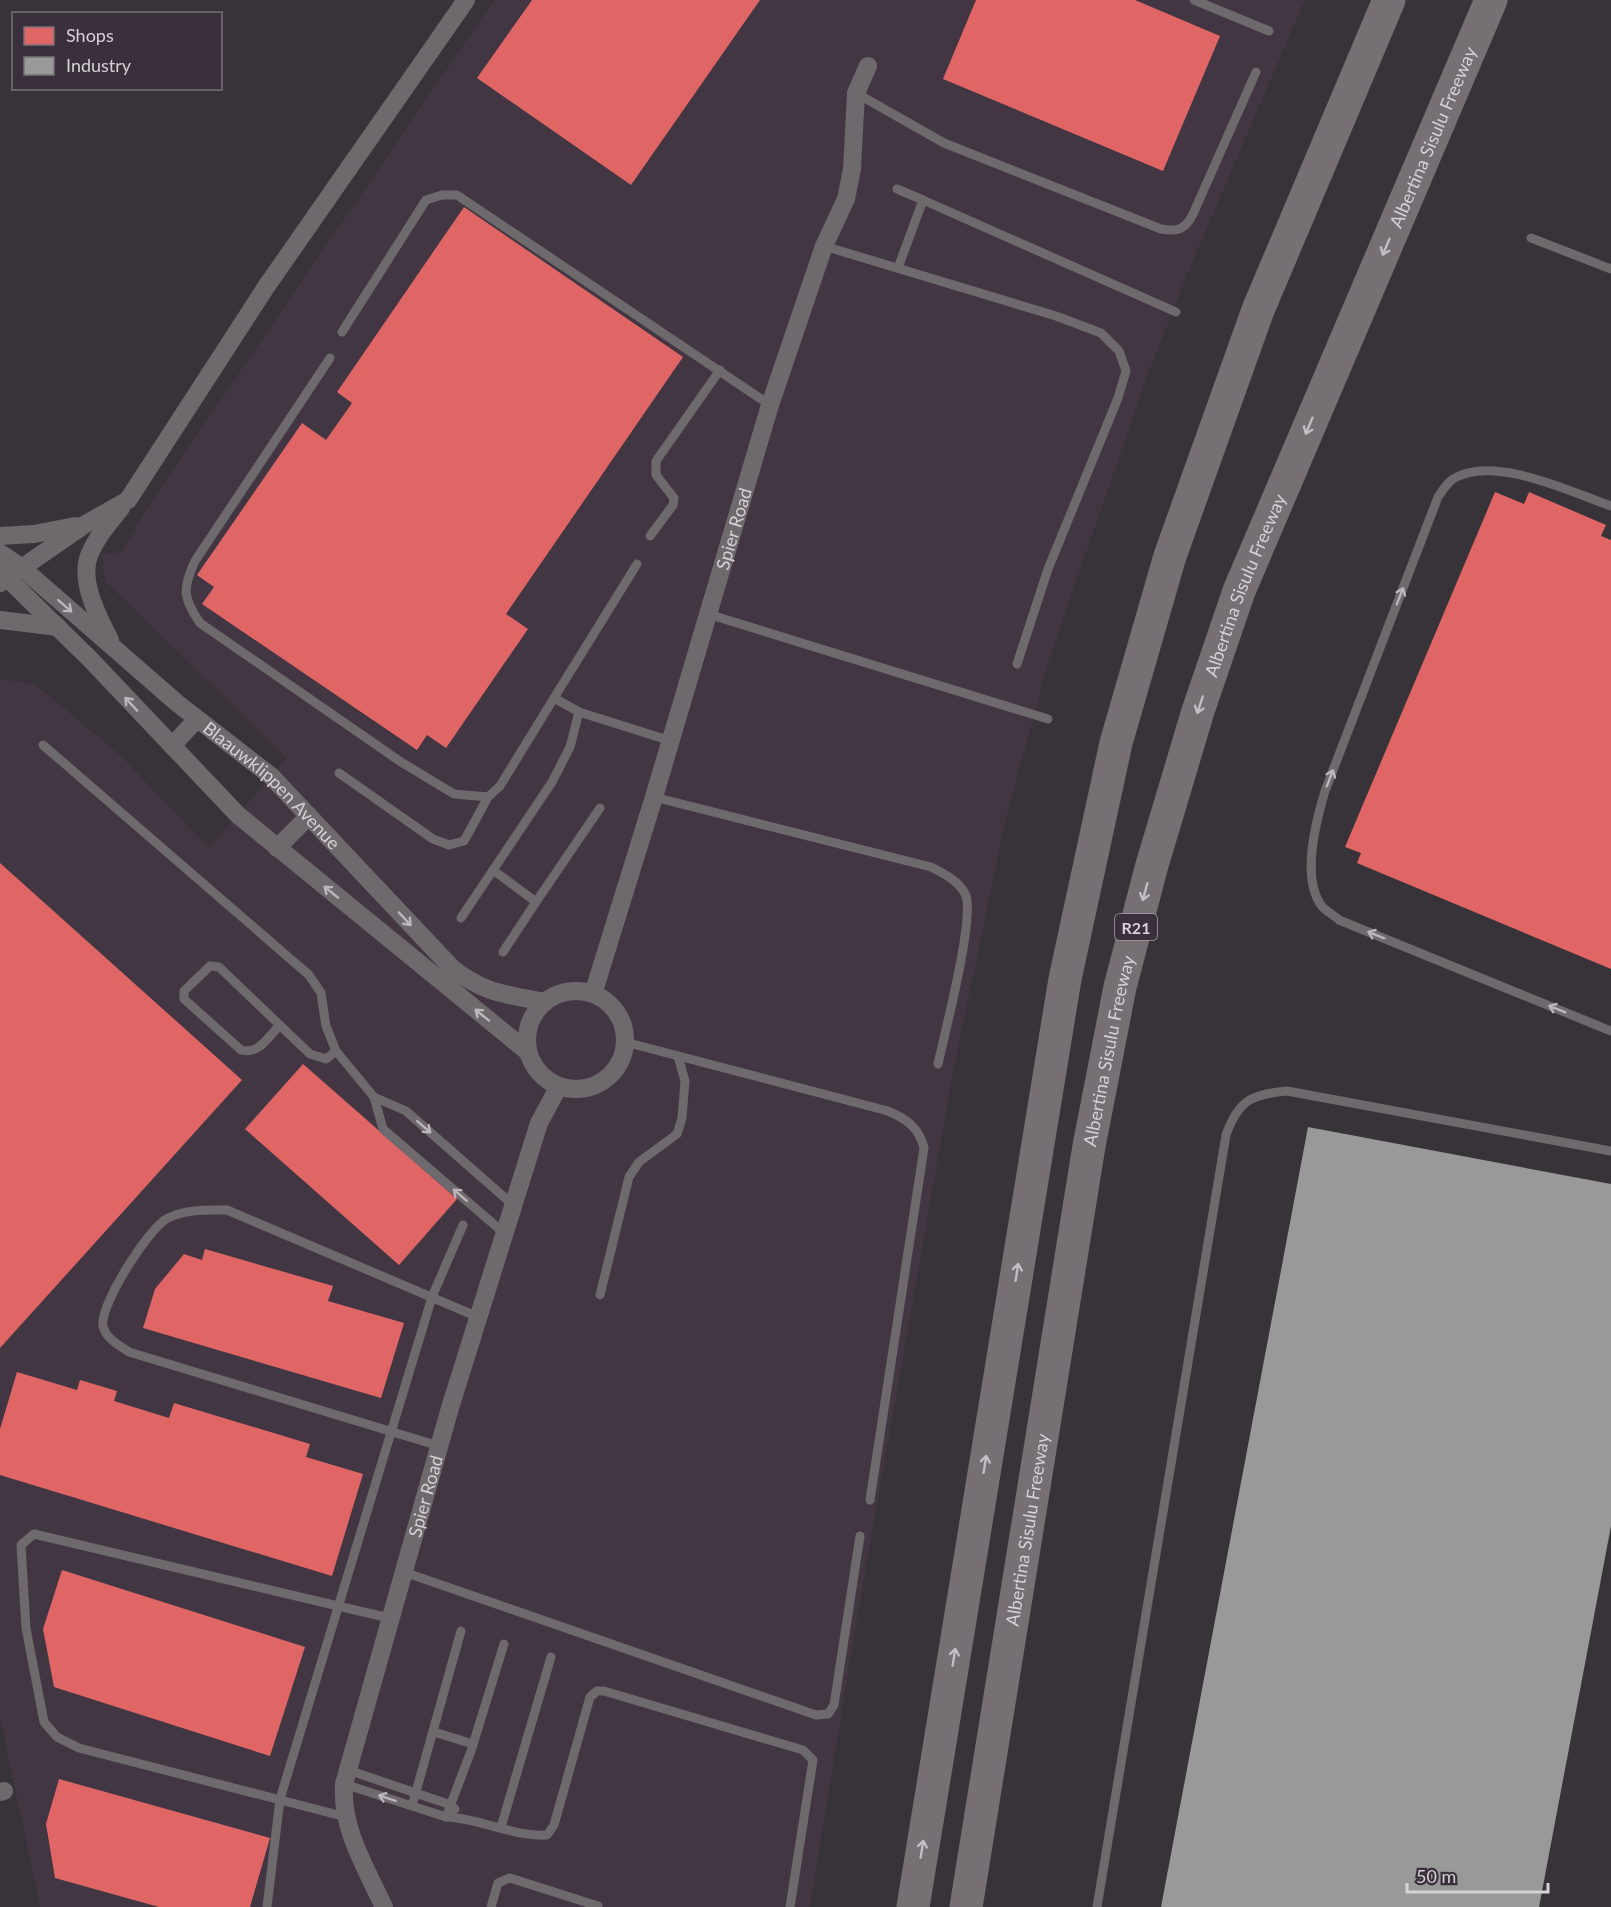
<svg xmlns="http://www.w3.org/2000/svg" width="1611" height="1907" font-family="Lato,sans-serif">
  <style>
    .built { fill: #423643 }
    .shops { fill: #e06666 }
    .industry { fill: #999 }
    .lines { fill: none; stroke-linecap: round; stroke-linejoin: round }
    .lane { stroke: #6e696c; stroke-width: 9 }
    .street { stroke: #6e696c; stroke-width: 18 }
    .highway { stroke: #766f74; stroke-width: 33 }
    .oneway { stroke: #c3bdc3 }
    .oneway2 { stroke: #bcb6bc }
    .labels { text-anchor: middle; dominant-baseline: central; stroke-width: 6; stroke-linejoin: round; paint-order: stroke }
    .shield { fill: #3a303b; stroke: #a7a0a8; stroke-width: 1.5 }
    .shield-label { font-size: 16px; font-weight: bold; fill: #d6d0d7 }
    .street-label { font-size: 18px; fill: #d6d0d7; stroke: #3a303b }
  </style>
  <rect width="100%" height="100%" fill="#383338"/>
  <polygon class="built" points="494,0 1305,0 1191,265 1148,374 1048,663 1004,826 952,1078 854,1636 810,1907 40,1907 0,1717 0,679 35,684 121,756 209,848 287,758 105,581 102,554 122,552 143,515 192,442"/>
  <g class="shops">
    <polygon points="532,0 760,0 631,185 477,78"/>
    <polygon points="976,0 1135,0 1220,36 1163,171 943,79"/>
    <polygon points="464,207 683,357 506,614 528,629 446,748 427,735 417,750 202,604 214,587 197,575 302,423 326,440 352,403 337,392"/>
    <polygon points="1495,492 1524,504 1529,492 1606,525 1601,536 1611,540 1611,969 1357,863 1361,853 1345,847"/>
    <polygon points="0,863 242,1080 0,1348"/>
    <polygon points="303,1064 457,1199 399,1265 245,1129"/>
    <polygon points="205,1249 333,1286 328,1301 404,1323 381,1398 143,1328 155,1289 184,1254 202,1260"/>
    <polygon points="17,1372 77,1390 80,1380 117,1391 114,1401 169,1418 174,1403 310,1444 306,1457 363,1474 332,1576 0,1475 0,1429"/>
    <polygon points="62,1570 305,1647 270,1756 54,1687 43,1629"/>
    <polygon points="59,1779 270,1838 250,1907 159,1907 55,1878 46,1824"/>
  </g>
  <polygon class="industry" points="1308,1127 1611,1184 1611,1526 1539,1907 1161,1907"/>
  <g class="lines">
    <g class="lane">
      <polyline points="1194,0 1269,31"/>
      <path d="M856 93 944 143 1161 229C1177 232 1185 230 1193 214L1256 72"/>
      <polyline points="897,189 923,200"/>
      <polyline points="1531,238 1611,269"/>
      <polyline points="824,246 1056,316 1101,333 1119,351 1126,371 1118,398 1048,569 1017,664"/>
      <polyline points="898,268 923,200 1176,312"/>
      <polyline points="342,332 426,200 442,195 457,195 770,405"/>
      <path d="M330 358 195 561C182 589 183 598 200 623L401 762 454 794 488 797 500 786 554 698 579 712 671 741"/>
      <path d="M1611 506C1571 492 1493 454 1453 479 1447 483 1442 491 1438 497L1325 791C1316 821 1301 877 1321 905 1325 911 1334 915 1339 920L1611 1031"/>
      <polyline points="650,536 673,505 674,498 656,475 656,461 720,370"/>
      <polyline points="708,614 1048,719"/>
      <polyline points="554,698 637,564"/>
      <polyline points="43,745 309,975 321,993 326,1026 336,1051 374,1097 383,1129 504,1233"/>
      <polyline points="339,773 433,839 449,845 464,841 488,797"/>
      <path d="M654 797 931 867C943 873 961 882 966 896 974 921 945 1032 938 1064"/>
      <polyline points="493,870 536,902 503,952"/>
      <polyline points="536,902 600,808"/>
      <polyline points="461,918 552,782 570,747 579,712"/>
      <path d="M280 1025C268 1037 259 1055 241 1050L184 999V991L210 966 219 967 310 1054 326 1059 336 1051"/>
      <path d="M625 1042 888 1111C907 1119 919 1128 924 1148L870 1500"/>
      <polyline points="374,1097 406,1111 513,1205"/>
      <polyline points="600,1295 629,1177 639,1162 677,1134 682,1118 685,1081 678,1056"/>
      <path d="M439 1446 129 1352C119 1345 106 1339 103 1326 99 1306 149 1227 168 1218 187 1209 207 1210 227 1210L478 1317"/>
      <polyline points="404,1572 816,1715 828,1714 834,1705 860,1536"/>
      <polyline points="434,1732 473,1744"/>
      <polyline points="348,1770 451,1805 455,1809"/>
      <path d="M344 1784 446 1817C480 1818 513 1837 547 1835L554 1825 590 1697 597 1691H604L803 1750 813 1760 790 1907"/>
      <polyline points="412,1806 461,1631"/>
      <polyline points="346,1817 79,1748 57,1737 44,1722 26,1628 21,1545 34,1534 389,1618"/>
      <polyline points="446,1817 471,1751 504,1644"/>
      <polyline points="501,1827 551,1657"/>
      <polyline points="267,1907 280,1799 432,1297 463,1225"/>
      <polyline points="491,1907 498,1883 510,1878 598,1906"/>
      <path d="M1097 1907 1226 1135C1238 1101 1251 1094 1287 1091L1611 1151"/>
    </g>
    <g class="street">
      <polyline points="0,536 34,534 75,526"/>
      <path id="s1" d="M0 553 21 567 177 703 271 776 452 968C483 993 507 995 545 1002"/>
      <polyline points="0,571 90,659 238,815 528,1052"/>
      <polyline points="0,583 84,525 128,500 266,287 466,0"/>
      <polyline points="0,620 58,627"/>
      <path d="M110 640C98 616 77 578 91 551 98 535 110 522 121 508"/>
      <polyline points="172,746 197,719"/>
      <polyline points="277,848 309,816"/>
      <circle cx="576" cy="1040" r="49"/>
      <path id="s2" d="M593 994 654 797 770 405 824 246 846 199 852 169 856 93 868 66"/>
      <polyline points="0,1792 4,1791"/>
      <path id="s3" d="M384 1907C366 1868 341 1829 344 1784L450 1408 539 1123 559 1086"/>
    </g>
    <g class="highway">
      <polyline points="913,1907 1065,979 1116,743 1170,556 1258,310 1389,0"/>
      <path id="s4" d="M966 1907 1089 1146 1120 987 1152 865 1198 711 1239 591 1491 0"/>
    </g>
  </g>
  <defs><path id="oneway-shaft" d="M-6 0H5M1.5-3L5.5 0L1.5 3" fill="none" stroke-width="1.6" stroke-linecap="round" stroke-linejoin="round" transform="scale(1.5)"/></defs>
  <g class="oneway">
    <use href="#oneway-shaft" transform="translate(1386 247) rotate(113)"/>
    <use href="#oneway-shaft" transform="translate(1309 426) rotate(113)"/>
    <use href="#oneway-shaft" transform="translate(1200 705) rotate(108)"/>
    <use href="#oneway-shaft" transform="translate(1145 892) rotate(105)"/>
    <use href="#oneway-shaft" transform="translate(1017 1272) rotate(-81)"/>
    <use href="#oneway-shaft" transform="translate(985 1464) rotate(-81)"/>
    <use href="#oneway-shaft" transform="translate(954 1657) rotate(-81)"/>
    <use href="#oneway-shaft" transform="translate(922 1849) rotate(-81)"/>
  </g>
  <g class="oneway2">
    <use href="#oneway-shaft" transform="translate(1400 596) rotate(-69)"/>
    <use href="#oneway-shaft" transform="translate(65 606) rotate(41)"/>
    <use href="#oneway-shaft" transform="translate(131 704) rotate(-133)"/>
    <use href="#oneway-shaft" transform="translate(1330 778) rotate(-69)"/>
    <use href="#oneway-shaft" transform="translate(331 892) rotate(-141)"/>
    <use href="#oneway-shaft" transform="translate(405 919) rotate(47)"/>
    <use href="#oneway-shaft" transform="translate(1376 935) rotate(-158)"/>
    <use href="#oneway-shaft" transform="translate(1557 1009) rotate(-158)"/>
    <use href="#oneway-shaft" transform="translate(482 1015) rotate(-141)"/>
    <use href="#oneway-shaft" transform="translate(424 1127) rotate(41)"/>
    <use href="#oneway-shaft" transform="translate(460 1195) rotate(-139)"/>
    <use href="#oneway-shaft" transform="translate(387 1798) rotate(-162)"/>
  </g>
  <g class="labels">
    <rect class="shield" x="1115" y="914" width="42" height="26" rx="4.5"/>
    <g class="shield-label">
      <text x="1136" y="927">R21</text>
    </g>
    <g class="street-label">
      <text stroke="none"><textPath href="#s4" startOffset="1840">Albertina Sisulu Freeway</textPath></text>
      <text stroke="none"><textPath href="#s2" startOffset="486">Spier Road</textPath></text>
      <text stroke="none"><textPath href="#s4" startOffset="1354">Albertina Sisulu Freeway</textPath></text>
      <text stroke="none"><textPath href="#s1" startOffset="358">Blaauwklippen Avenue</textPath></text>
      <text stroke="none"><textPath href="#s4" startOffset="868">Albertina Sisulu Freeway</textPath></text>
      <text stroke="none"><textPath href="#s3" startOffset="430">Spier Road</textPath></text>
      <text stroke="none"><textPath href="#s4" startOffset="382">Albertina Sisulu Freeway</textPath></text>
    </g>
  </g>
  <rect x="12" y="12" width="210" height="78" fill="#3a303b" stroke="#787079" stroke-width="1.5"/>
  <rect x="24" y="27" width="30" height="18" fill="#e06666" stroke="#787079" stroke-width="1.5"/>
  <text x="66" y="42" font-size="18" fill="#d6d0d7">Shops</text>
  <rect x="24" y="57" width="30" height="18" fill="#999999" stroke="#787079" stroke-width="1.5"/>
  <text x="66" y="72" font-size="18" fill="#d6d0d7">Industry</text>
  <path d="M1407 1883v9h141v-9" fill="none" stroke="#d6d0d7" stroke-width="3"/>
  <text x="1416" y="1883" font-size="18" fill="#d6d0d7" stroke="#3a303b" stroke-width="4.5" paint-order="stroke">50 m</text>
</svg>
